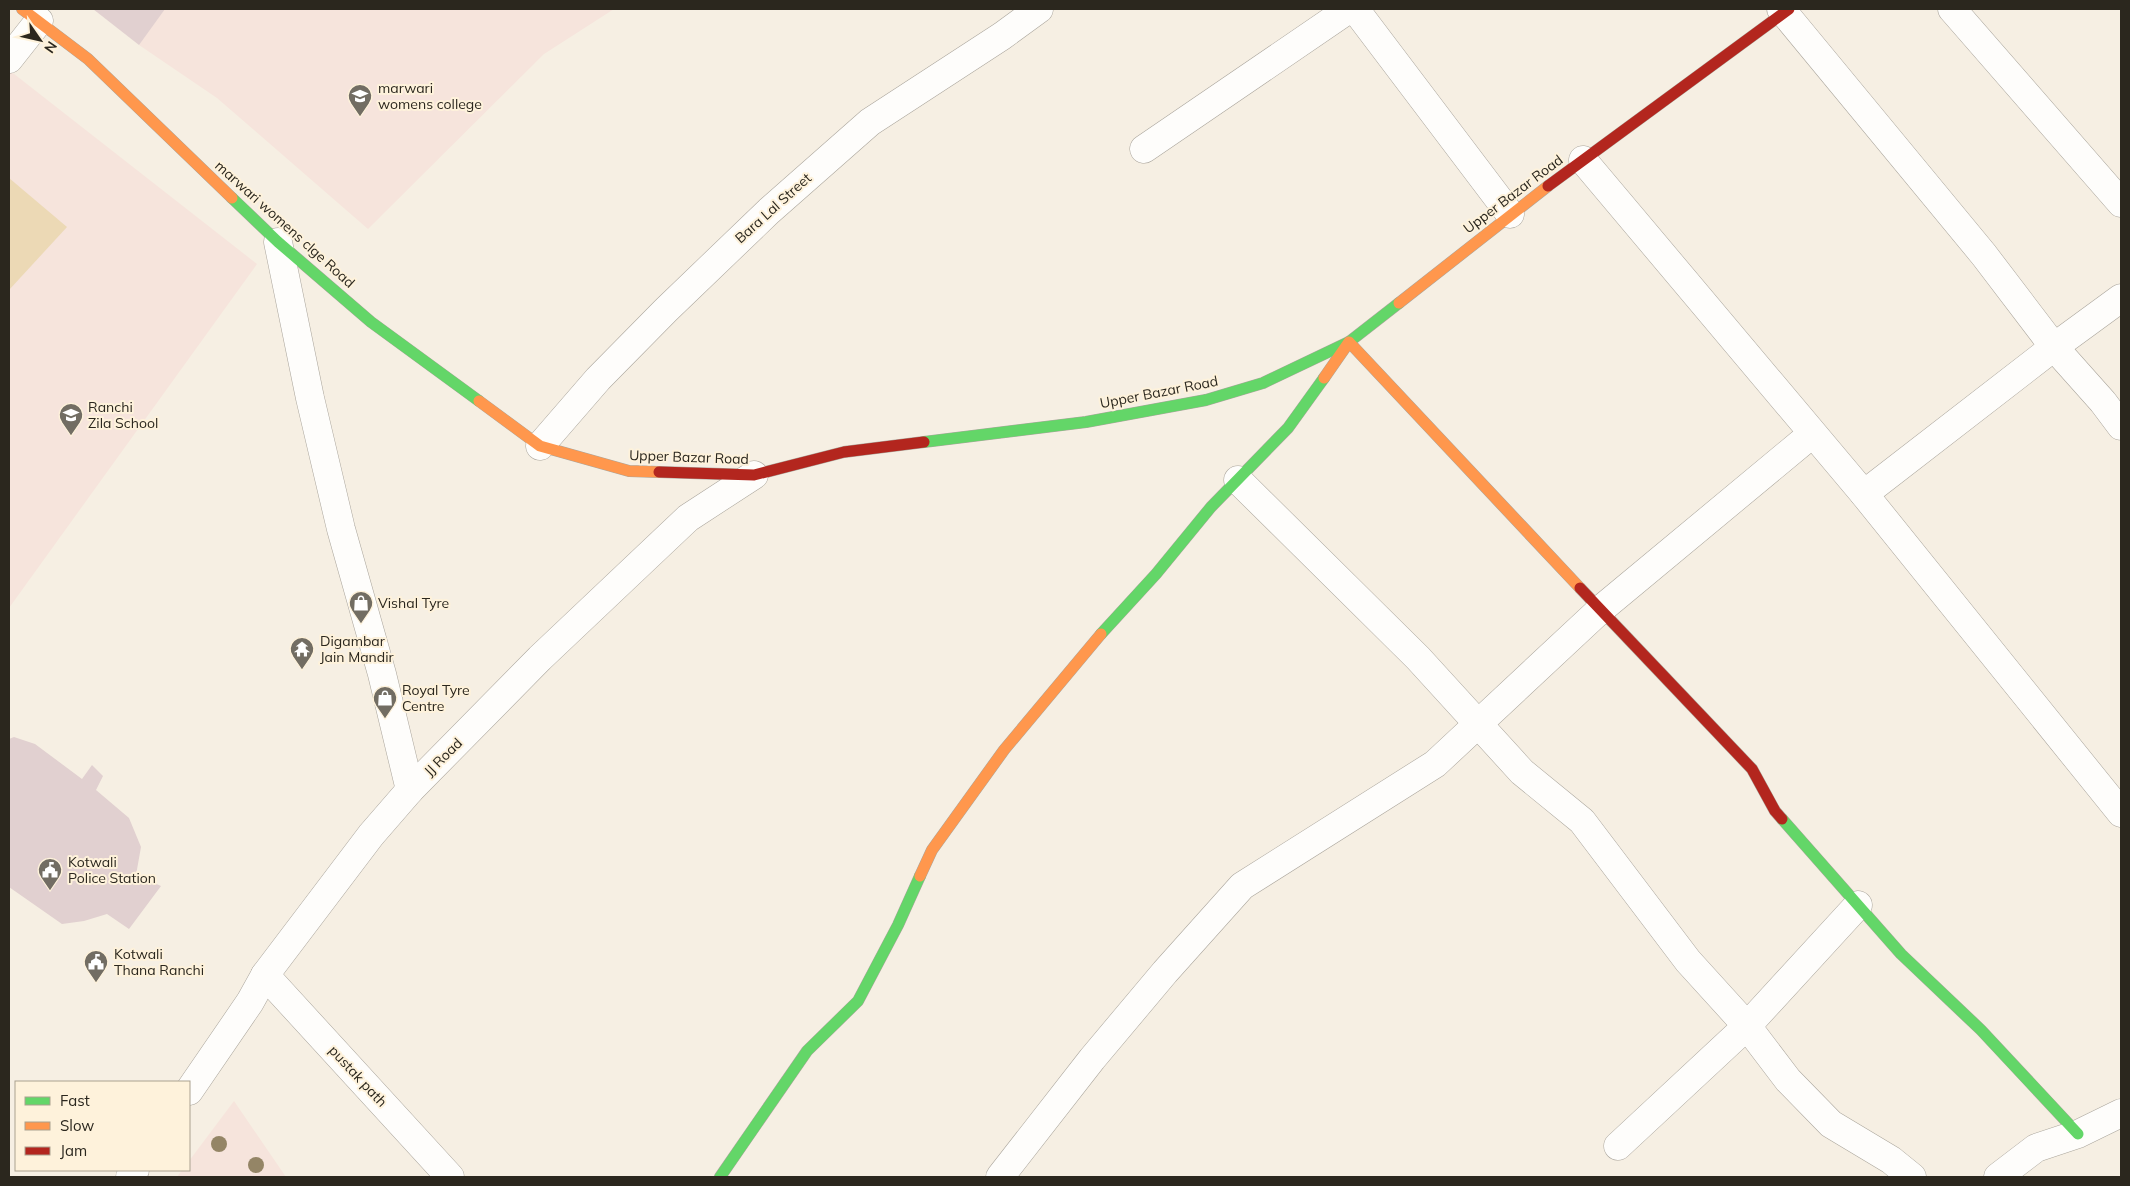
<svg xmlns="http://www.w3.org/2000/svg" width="2130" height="1186" font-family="Mulish,sans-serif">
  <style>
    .education { fill: #f6e4dc }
    .green { fill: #ecd9b5 }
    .building { fill: #e1d0d0 }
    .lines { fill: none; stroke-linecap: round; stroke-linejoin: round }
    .street-casing { stroke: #aaa59c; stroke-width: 29 }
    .fast-casing { stroke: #aaa59c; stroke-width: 12 }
    .slow-casing { stroke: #aaa59c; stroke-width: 12 }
    .jam-casing { stroke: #aaa59c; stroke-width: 12 }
    .street { stroke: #fefdfb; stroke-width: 28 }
    .fast { stroke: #63d668; stroke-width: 11 }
    .slow { stroke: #ff974d; stroke-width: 11 }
    .jam { stroke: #b3261e; stroke-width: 11 }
    .tree { fill: #948566 }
    .labels { text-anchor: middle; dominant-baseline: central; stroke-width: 4; stroke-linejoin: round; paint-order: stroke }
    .poi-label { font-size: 14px; fill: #2b271e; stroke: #fef2db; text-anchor: start }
    .street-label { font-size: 14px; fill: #2b271e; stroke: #fef2db }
  </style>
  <rect width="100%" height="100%" fill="#f6efe3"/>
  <g class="education">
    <polygon points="159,9 614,9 544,54 368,229 217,98 139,45"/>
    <polygon points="9,70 257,264 9,608"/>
    <polygon points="234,1101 286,1177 177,1177 182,1170 189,1170 189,1161"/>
  </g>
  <polygon class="green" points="9,178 67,227 9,290"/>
  <g class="building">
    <polygon points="93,9 165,9 139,45"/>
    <polygon points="14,737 35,744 82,779 92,765 103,776 96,790 129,818 141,847 136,875 161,886 129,929 107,914 84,921 62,924 9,887 9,739"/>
  </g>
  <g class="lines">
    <g class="street-casing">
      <g id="street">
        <polyline points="1355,9 1510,214"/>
        <polyline points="1781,9 1984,255 2054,347 2103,402 2121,426"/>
        <polyline points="1952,9 2121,203"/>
        <polyline points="9,59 39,21"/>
        <polyline points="1144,149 1349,9"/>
        <polyline points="1583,160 1864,494 2121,813"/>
        <polyline points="278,242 310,398 341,529 382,674 410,790"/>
        <polyline points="540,446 598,379 666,310 769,211 870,122 1002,36 1039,9"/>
        <polyline points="1238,480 1418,658 1522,772 1582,821 1688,961 1747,1026 1788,1080 1831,1124 1891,1160 1912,1177"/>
        <polyline points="1864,494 2054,347 2121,298"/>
        <polyline points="265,975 450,1177"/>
        <polyline points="189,1091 250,1002 265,975 371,835 410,790 540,658 688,518 754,475"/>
        <polyline points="1618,1146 1747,1026 1858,905"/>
        <polyline points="130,1177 135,1170"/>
        <polyline points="1000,1177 1092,1059 1165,972 1242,886 1435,764 1600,610 1812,434"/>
        <polyline points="1998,1177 2036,1148 2078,1134 2121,1113"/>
      </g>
    </g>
    <g class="fast-casing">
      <g id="fast">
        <polyline points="232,198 278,242 371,322 479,401"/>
        <polyline points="924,442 1086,422 1206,400 1263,383 1349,342 1399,303"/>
        <polyline points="1101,634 1156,574 1211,507 1288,428 1324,378"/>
        <polyline points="1782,819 1901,954 1981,1030 2078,1134"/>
        <polyline points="720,1177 807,1051 858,1001 898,925 920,876"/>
      </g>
    </g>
    <g class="slow-casing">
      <g id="slow">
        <polyline points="22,9 88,59 232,198"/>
        <polyline points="1399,303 1548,186"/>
        <polyline points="1324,378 1349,342 1580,588"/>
        <polyline points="479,401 540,446 629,471 659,472"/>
        <polyline points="920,876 932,850 1004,750 1101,634"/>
      </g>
    </g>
    <g class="jam-casing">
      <g id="jam">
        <polyline points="1548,186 1789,9"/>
        <polyline points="659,472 754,475 844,452 924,442"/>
        <polyline points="1580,588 1752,769 1775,811 1782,819"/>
      </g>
    </g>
    <use href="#street" class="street"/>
    <use href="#fast" class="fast"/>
    <use href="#slow" class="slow"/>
    <use href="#jam" class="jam"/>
  </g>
  <g class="tree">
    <circle cx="219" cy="1144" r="8"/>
    <circle cx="256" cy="1165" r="8"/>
  </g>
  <defs>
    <g id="university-pin" transform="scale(1.25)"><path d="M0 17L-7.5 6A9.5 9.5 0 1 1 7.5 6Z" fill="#726d63" stroke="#fef2db"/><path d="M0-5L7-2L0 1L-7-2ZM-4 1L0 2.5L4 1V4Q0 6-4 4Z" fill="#fff"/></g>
    <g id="school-pin" transform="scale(1.25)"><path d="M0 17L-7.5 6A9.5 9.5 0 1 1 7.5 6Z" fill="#726d63" stroke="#fef2db"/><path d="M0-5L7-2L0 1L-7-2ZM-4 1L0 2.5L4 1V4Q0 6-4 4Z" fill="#fff"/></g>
    <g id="shop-pin" transform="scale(1.25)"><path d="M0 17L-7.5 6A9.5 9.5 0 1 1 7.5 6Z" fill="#726d63" stroke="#fef2db"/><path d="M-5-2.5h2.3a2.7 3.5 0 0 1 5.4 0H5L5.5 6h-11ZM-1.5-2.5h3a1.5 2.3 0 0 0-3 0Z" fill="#fff"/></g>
    <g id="temple-pin" transform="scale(1.25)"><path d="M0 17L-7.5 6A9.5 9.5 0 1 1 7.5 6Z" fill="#726d63" stroke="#fef2db"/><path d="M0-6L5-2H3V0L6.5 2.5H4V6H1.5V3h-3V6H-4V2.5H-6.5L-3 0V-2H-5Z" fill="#fff"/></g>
    <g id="civic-pin" transform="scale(1.25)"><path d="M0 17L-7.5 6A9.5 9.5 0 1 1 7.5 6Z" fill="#726d63" stroke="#fef2db"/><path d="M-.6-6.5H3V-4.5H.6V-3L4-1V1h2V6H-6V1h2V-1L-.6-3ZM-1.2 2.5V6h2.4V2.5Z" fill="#fff"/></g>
  </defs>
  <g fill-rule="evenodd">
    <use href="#university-pin" x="360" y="96"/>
    <use href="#school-pin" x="71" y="415"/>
    <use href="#shop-pin" x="361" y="603"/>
    <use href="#temple-pin" x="302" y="649"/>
    <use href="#shop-pin" x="385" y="698"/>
    <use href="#civic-pin" x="50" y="870"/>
    <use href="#civic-pin" x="96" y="962"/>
  </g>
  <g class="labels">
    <g class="poi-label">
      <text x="378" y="88">marwari<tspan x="378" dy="16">womens college</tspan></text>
      <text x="88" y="407">Ranchi<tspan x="88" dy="16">Zila School</tspan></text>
      <text x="378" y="603">Vishal Tyre</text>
      <text x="320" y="641">Digambar<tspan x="320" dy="16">Jain Mandir</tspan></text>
      <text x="402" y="690">Royal Tyre<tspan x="402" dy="16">Centre</tspan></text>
      <text x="68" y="862">Kotwali<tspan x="68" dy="16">Police Station</tspan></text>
      <text x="114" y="954">Kotwali<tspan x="114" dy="16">Thana Ranchi</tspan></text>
    </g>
    <g class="street-label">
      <text transform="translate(1513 194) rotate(-37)">Upper Bazar Road</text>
      <text transform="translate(773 208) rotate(-42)">Bara Lal Street</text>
      <text transform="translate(285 224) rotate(42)">marwari womens clge Road</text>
      <text transform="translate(1159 392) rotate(-11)">Upper Bazar Road</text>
      <text transform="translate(689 457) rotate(2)">Upper Bazar Road</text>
      <text transform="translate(443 757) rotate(-45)">JJ Road</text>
      <text transform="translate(358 1076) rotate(47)">pustak path</text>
    </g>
  </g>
  <rect width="2130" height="1186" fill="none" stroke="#2b271e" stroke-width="20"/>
  <rect x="15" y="1081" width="175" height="90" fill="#fef2db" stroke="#aaa18f"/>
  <rect x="25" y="1097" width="25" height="8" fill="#63d668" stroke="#aaa18f"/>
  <text x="60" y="1106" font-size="15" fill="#2b271e">Fast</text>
  <rect x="25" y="1122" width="25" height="8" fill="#ff974d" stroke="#aaa18f"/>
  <text x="60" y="1131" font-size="15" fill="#2b271e">Slow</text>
  <rect x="25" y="1147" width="25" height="8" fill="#b3261e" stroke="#aaa18f"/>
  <text x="60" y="1156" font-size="15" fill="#2b271e">Jam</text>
  <g transform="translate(40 40) rotate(124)" stroke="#fef2db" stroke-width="4" paint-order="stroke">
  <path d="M0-4L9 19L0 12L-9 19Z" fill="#2b271e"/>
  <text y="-8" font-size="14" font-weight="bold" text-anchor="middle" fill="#2b271e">N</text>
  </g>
</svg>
